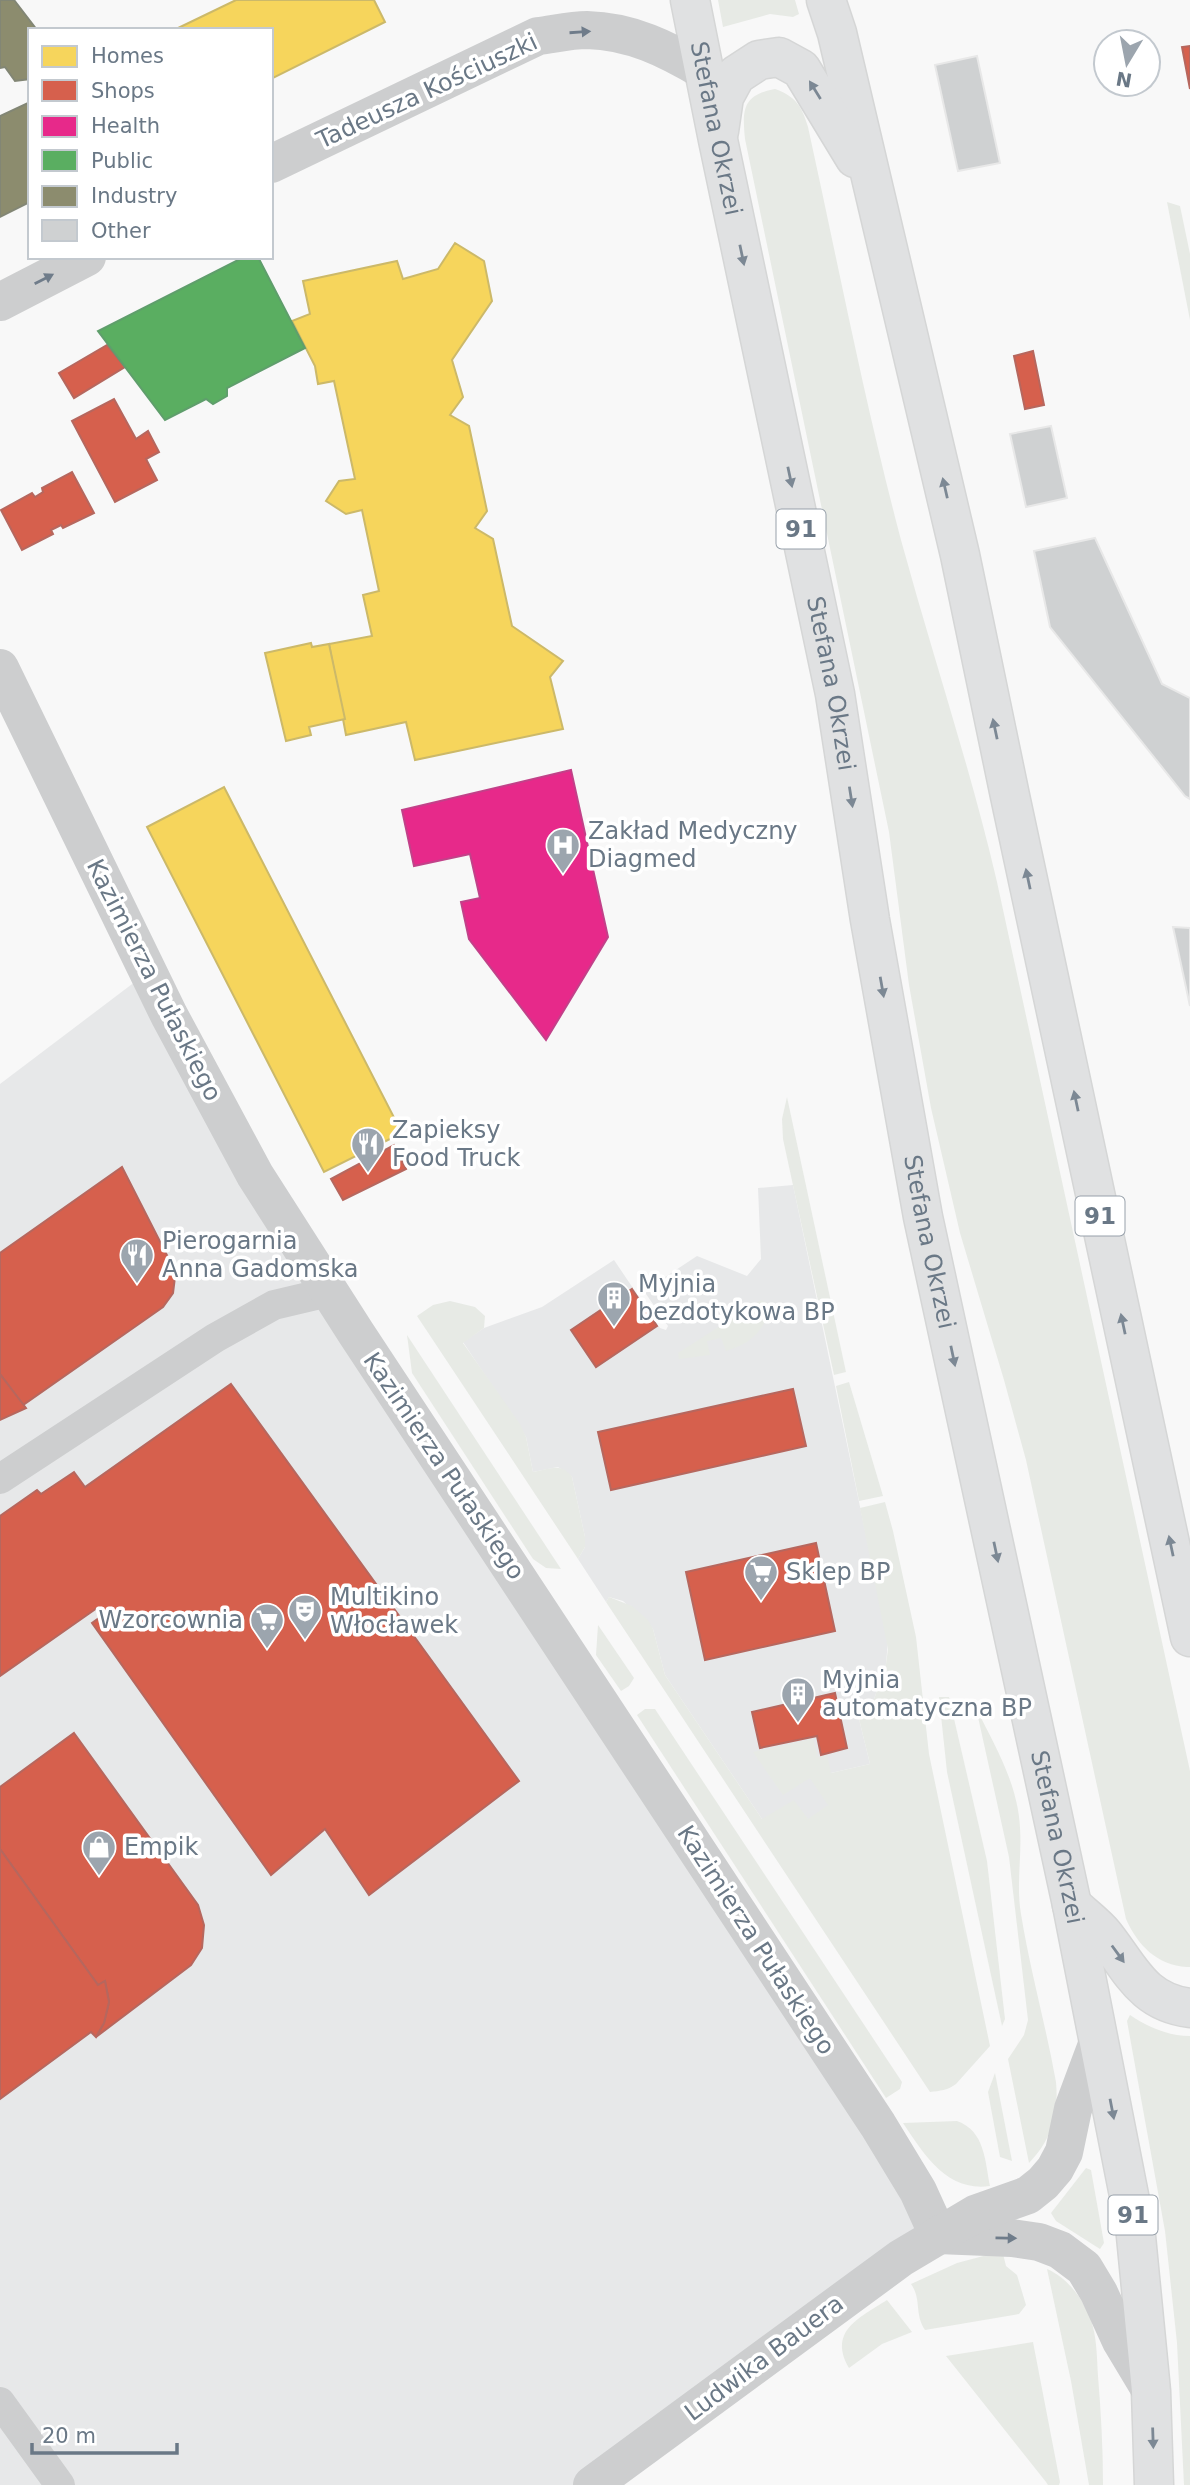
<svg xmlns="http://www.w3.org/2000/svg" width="1190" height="2485" font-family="'DejaVu Sans',sans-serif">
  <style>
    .built { fill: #e7e8e9 }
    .green { fill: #e7eae5 }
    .homes { fill: #f6d55c; stroke: #ccb969; stroke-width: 2 }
    .shops { fill: #d6604d; stroke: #b6675e; stroke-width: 2 }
    .health { fill: #e7298a; stroke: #c24189; stroke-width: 2 }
    .public { fill: #5aae61; stroke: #5f9e6c; stroke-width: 2 }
    .industry { fill: #8c8c6e; stroke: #828675; stroke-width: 2 }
    .building { fill: #cfd1d2; stroke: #e8e8e8; stroke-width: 2 }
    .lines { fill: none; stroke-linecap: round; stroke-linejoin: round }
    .primary-casing { stroke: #d5d6d6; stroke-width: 41 }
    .pedestrian { stroke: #cdcecf; stroke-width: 30 }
    .minor { stroke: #cdcecf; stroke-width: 38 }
    .tertiary { stroke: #cdcecf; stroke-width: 38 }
    .primary { stroke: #e0e1e2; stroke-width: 38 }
    .oneway { fill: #6f7c8a }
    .oneway2 { fill: #7c8894 }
    .labels { text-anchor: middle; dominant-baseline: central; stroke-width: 7; stroke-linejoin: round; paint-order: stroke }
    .shield { fill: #fff; stroke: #97a0aa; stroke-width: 2 }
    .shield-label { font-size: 23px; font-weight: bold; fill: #6a7886 }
    .street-label { font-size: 24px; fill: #6a7886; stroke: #fff }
    .poi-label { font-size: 24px; fill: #6a7886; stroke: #fff; text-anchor: start }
  </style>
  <rect width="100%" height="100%" fill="#f8f8f8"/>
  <g class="built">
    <polygon points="148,972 938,2235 592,2485 0,2485 0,1084"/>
    <polygon points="793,1185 888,1641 886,1664 872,1705 859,1719 870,1764 831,1773 809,1773 836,1810 808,1830 762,1819 665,1675 653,1629 623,1601 609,1597 606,1602 578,1559 585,1547 585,1537 572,1477 558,1467 533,1472 526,1437 463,1342 484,1328 542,1307 614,1260 660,1328 666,1330 668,1326 644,1291 697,1256 747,1276 761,1259 758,1188"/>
  </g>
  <g class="green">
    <polygon points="718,0 795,0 799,14 793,17 770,14 723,27"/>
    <path d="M775 89C795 96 802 106 808 127 838 264 865 404 901 540 932 654 970 766 997 882L1190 1771V1967H1187C1157 1965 1138 1946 1126 1919L1026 1460 1004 1380 960 1233 931 1108 909 985 889 832 745 139C742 109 743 95 775 89Z"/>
    <polygon points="1167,202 1180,206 1190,254 1190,320"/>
    <polygon points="787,1097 846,1372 834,1375 783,1139 782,1119"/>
    <path d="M761 1300 770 1304C767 1330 749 1345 726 1351L721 1338 707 1341 710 1355 679 1359 678 1353Z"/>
    <path d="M450 1301 475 1307 485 1316 484 1328 463 1343 520 1424 526 1437 533 1472C549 1469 562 1462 572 1477L585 1537V1547L578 1559 417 1316 433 1305Z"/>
    <polygon points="407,1335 561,1569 546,1568 533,1559 412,1373"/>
    <polygon points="849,1382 883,1496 859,1501 836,1386"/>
    <path d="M885 1502 893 1531 916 1637 929 1754 990 2046 956 2084C948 2090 940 2091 930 2092L606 1602 609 1597 632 1606 648 1620 653 1629 665 1675 762 1819 794 1800 808 1819 828 1805 810 1778 783 1795 753 1752 813 1739 818 1757 827 1755 831 1773 870 1764 859 1719 872 1705 886 1664 888 1649 860 1508Z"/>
    <polygon points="598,1625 634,1678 629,1686 621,1691 596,1655"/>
    <polygon points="939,1697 949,1697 987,1861 1005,2019 1002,2026 947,1772"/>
    <path d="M976 1708C995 1746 1018 1784 1020 1828 1022 1856 1016 1885 1021 1914 1030 1970 1046 2026 1056 2082 1059 2114 1051 2141 1029 2163L1008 2059 1024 2035 1028 2020 1009 1857Z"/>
    <polygon points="645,1709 655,1709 902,2082 900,2089 886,2098 637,1715"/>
    <path d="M1130 2015C1148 2027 1168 2036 1190 2036V2485H1184L1177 2343 1165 2231 1127 2021Z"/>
    <polygon points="995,2073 1012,2161 1000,2157 988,2092"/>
    <path d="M957 2121C985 2131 985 2161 990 2186 946 2192 924 2154 903 2123Z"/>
    <polygon points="1086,2168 1091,2170 1104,2243 1100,2249 1056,2221 1051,2213"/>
    <path d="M991 2254H1003L1006 2266 1017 2275 1026 2305 1019 2314 925 2330C914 2313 922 2300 911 2284L957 2263Z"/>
    <path d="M1047 2269C1069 2278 1088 2305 1093 2327 1097 2343 1097 2360 1098 2376 1101 2412 1103 2449 1103 2485H1089L1071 2381Z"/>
    <path d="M887 2300 912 2332 882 2344 849 2368C828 2331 859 2318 887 2300Z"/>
    <polygon points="1033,2342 1060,2482 1059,2485 1048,2485 1046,2482 946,2356"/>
  </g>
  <g class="homes">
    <polygon points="236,0 374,0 385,22 271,79 271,30 174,30"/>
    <polygon points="455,243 484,261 492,301 452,360 463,397 450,415 469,426 487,511 475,528 493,539 512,626 563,661 550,677 563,729 415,760 406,722 346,735 329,644 372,636 363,595 379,591 362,510 346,514 326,501 339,481 355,479 334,381 318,384 315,366 292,321 310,314 303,281 397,261 403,279 438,269"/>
    <polygon points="311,643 312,647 329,644 345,719 309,727 311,735 286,741 265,653"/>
    <polygon points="224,787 402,1133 324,1172 147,827"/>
  </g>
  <g class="shops">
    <polygon points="1190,46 1190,89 1182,47"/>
    <polygon points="107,345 125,367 74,398 59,373"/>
    <polygon points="1033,351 1044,405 1025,409 1014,356"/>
    <polygon points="114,399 136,439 148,431 159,452 146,459 157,480 115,502 72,421"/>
    <polygon points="72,472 94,513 63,528 61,525 51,530 53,534 22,550 1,510 32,493 35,497 43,492 42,488"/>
    <polygon points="394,1145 406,1169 343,1200 331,1179"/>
    <polygon points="122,1167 171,1263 175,1277 173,1293 163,1307 156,1312 23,1405 0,1374 0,1253"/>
    <polygon points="632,1289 657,1326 596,1367 571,1330"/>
    <polygon points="0,1374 26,1408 0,1420"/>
    <polygon points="231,1384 519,1781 369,1895 325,1829 271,1875 92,1623 103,1615 97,1608 0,1676 0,1516 37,1490 41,1494 74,1472 85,1487"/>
    <polygon points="793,1389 806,1446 611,1490 598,1432"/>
    <polygon points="816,1543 835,1631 705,1660 686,1572"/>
    <polygon points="835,1693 847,1748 821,1755 817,1736 760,1748 752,1712"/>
    <polygon points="74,1733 198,1905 204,1925 202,1948 191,1965 96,2037 104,2023 109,2002 105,1981 98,1985 0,1849 0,1787"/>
    <polygon points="0,1849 98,1985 105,1981 109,2002 104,2023 96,2037 91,2032 0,2099"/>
  </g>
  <polygon class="health" points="571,770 608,937 546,1040 469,939 461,902 480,898 470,854 414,866 402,810"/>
  <polygon class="public" points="244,257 258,257 305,348 227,388 227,396 213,404 206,399 165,420 98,331"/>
  <g class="industry">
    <polygon points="0,0 14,0 37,30 30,30 30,79 15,81 5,67 0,68"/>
    <polygon points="30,102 30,202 0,217 0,116"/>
  </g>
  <g class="building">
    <polygon points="977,56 1000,163 958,171 935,65"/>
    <polygon points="1051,426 1067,498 1026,507 1010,434"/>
    <polygon points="1095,538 1162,684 1190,698 1190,799 1185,796 1050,627 1034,551"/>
    <polygon points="1173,927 1190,928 1190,1006"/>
  </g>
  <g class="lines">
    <g class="primary-casing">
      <g id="primary">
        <path id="s1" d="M690 0 718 140 835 694 870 920 923 1217 1072 1905 1135 2226 1151 2391 1154 2485"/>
        <polyline points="826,0 837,33 960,555 1010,796 1190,1637"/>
        <polyline points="719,131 724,97 736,75 759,60 779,57 801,69 855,158"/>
        <path d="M1072 1905C1082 1915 1095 1924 1104 1935 1131 1969 1142 2002 1190 2008"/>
      </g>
    </g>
    <g class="pedestrian">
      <polyline points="0,1479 215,1338 274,1305 329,1292"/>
      <polyline points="0,2402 60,2485"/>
    </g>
    <g class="minor">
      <polyline points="0,668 169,1015 255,1175 356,1333 878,2125 918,2191 938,2235"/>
      <polyline points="938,2235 1012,2238 1039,2242 1060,2250 1084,2268 1099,2293 1121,2341 1151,2391"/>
      <polyline points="592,2485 901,2258 975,2214 1028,2195 1043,2183 1055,2169 1064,2152 1073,2109 1098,2042"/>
    </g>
    <g class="tertiary">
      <path d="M271 164 538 36C554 34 571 30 587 30 631 31 667 49 704 71"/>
      <polyline points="0,302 87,257"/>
    </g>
    <use href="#primary" class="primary"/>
  </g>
  <defs><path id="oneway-solid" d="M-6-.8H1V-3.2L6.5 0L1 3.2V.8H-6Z" transform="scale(1.75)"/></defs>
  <g class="oneway">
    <use href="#oneway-solid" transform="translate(580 32) rotate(-4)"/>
    <use href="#oneway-solid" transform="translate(44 279) rotate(-27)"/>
    <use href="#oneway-solid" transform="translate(1006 2238) rotate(1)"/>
  </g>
  <g class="oneway2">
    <use href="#oneway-solid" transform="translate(815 90) rotate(-122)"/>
    <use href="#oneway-solid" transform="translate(742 255) rotate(78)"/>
    <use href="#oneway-solid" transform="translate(790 477) rotate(78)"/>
    <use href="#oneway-solid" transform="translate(945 488) rotate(-103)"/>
    <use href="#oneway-solid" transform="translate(995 729) rotate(-102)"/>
    <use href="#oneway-solid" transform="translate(851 797) rotate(81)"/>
    <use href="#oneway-solid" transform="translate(1028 879) rotate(-102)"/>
    <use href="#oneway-solid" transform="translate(882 987) rotate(80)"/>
    <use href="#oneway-solid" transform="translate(1076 1101) rotate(-102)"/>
    <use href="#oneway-solid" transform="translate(1123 1324) rotate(-102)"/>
    <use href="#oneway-solid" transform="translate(953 1356) rotate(78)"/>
    <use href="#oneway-solid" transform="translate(1171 1546) rotate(-102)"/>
    <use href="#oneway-solid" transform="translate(996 1552) rotate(78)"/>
    <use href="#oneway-solid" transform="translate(1118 1954) rotate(54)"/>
    <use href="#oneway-solid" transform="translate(1112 2109) rotate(79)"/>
    <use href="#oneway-solid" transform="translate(1153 2438) rotate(88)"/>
  </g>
  <defs>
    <g id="hospital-pin" transform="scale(1.75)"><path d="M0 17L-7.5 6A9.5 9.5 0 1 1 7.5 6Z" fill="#9ca5ae" stroke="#fff"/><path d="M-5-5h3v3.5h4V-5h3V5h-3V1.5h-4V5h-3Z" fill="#fff"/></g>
    <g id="restaurant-pin" transform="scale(1.75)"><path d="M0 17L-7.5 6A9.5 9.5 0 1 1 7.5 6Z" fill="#9ca5ae" stroke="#fff"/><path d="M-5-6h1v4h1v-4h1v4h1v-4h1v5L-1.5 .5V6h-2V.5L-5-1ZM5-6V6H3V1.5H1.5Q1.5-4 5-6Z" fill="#fff"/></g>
    <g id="building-pin" transform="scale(1.75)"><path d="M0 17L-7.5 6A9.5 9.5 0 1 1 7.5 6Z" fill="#9ca5ae" stroke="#fff"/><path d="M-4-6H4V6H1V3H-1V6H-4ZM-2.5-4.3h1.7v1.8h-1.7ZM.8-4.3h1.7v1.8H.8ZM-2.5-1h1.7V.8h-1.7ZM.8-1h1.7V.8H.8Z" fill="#fff"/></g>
    <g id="supermarket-pin" transform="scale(1.75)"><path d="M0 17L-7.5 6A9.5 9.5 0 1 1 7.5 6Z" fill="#9ca5ae" stroke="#fff"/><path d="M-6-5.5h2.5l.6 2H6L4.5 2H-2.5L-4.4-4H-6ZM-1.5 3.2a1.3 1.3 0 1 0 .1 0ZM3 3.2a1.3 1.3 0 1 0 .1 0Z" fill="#fff"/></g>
    <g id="theatre-pin" transform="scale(1.75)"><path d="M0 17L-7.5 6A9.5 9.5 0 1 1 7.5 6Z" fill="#9ca5ae" stroke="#fff"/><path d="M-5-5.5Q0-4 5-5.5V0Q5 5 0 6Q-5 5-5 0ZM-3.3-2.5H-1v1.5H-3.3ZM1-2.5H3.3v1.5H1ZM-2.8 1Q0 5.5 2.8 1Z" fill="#fff"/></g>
    <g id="shop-pin" transform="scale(1.75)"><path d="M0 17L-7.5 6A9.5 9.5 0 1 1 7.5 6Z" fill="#9ca5ae" stroke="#fff"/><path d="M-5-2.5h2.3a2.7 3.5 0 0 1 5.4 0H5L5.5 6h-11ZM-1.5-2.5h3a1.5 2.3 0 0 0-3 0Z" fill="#fff"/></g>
  </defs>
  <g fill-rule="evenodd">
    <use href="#hospital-pin" x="563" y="845"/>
    <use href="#restaurant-pin" x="368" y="1144"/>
    <use href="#restaurant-pin" x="137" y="1255"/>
    <use href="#building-pin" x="614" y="1298"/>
    <use href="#supermarket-pin" x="761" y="1572"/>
    <use href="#theatre-pin" x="305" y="1611"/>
    <use href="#supermarket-pin" x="267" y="1620"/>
    <use href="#building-pin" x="798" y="1694"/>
    <use href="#shop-pin" x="99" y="1847"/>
  </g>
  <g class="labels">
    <g class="shield">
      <rect x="776.5" y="509.5" width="49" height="39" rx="5"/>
      <rect x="1075.5" y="1196.5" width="49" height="39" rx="5"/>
      <rect x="1108.5" y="2195.5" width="49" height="39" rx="5"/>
    </g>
    <g class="shield-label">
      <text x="801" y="529">91</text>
      <text x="1100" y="1216">91</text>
      <text x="1133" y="2215">91</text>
    </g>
    <g class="street-label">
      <text transform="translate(427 91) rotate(-25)">Tadeusza Kościuszki</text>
      <text stroke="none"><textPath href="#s1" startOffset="131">Stefana Okrzei</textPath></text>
      <text stroke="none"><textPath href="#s1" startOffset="698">Stefana Okrzei</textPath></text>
      <text transform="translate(154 980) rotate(63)">Kazimierza Pułaskiego</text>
      <text stroke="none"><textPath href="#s1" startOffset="1265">Stefana Okrzei</textPath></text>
      <text transform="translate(444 1466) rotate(56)">Kazimierza Pułaskiego</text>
      <text stroke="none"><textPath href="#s1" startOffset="1874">Stefana Okrzei</textPath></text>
      <text transform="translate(756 1940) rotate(57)">Kazimierza Pułaskiego</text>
      <text transform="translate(764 2358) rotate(-37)">Ludwika Bauera</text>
    </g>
    <g class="poi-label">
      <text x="588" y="831">Zakład Medyczny<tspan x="588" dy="28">Diagmed</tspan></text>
      <text x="392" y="1130">Zapieksy<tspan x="392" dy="28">Food Truck</tspan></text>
      <text x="162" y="1241">Pierogarnia<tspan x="162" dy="28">Anna Gadomska</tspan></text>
      <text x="638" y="1284">Myjnia<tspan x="638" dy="28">bezdotykowa BP</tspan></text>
      <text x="786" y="1572">Sklep BP</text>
      <text x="330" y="1597">Multikino<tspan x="330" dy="28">Włocławek</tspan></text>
      <text x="243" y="1620" text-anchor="end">Wzorcownia</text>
      <text x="822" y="1680">Myjnia<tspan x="822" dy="28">automatyczna BP</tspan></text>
      <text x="124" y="1847">Empik</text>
    </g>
  </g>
  <rect x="28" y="28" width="245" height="231" fill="#ffffff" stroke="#c3c9cf" stroke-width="2"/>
  <rect x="42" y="46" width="35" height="21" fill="#f6d55c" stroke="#c3c9cf" stroke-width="2"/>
  <text x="91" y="63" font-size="21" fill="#6a7886">Homes</text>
  <rect x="42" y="80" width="35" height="21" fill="#d6604d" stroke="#c3c9cf" stroke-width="2"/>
  <text x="91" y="98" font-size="21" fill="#6a7886">Shops</text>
  <rect x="42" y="116" width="35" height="21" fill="#e7298a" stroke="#c3c9cf" stroke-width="2"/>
  <text x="91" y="133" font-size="21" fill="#6a7886">Health</text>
  <rect x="42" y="150" width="35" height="21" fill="#5aae61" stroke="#c3c9cf" stroke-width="2"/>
  <text x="91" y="168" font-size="21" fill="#6a7886">Public</text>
  <rect x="42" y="186" width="35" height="21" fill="#8c8c6e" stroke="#c3c9cf" stroke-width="2"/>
  <text x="91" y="203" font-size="21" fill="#6a7886">Industry</text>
  <rect x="42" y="220" width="35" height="21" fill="#cfd1d2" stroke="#c3c9cf" stroke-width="2"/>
  <text x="91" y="238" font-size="21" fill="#6a7886">Other</text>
  <g transform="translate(1127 63) rotate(190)"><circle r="33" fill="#ffffff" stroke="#c3c9cf" stroke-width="2"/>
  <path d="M0-5L12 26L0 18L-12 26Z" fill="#9ca5ae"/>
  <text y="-10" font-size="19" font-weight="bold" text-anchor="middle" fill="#6a7886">N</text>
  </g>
  <path d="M32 2443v10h145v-10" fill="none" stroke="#6a7886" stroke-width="3.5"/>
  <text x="42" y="2443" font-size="21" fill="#6a7886" stroke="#ffffff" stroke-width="5" paint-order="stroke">20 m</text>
</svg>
